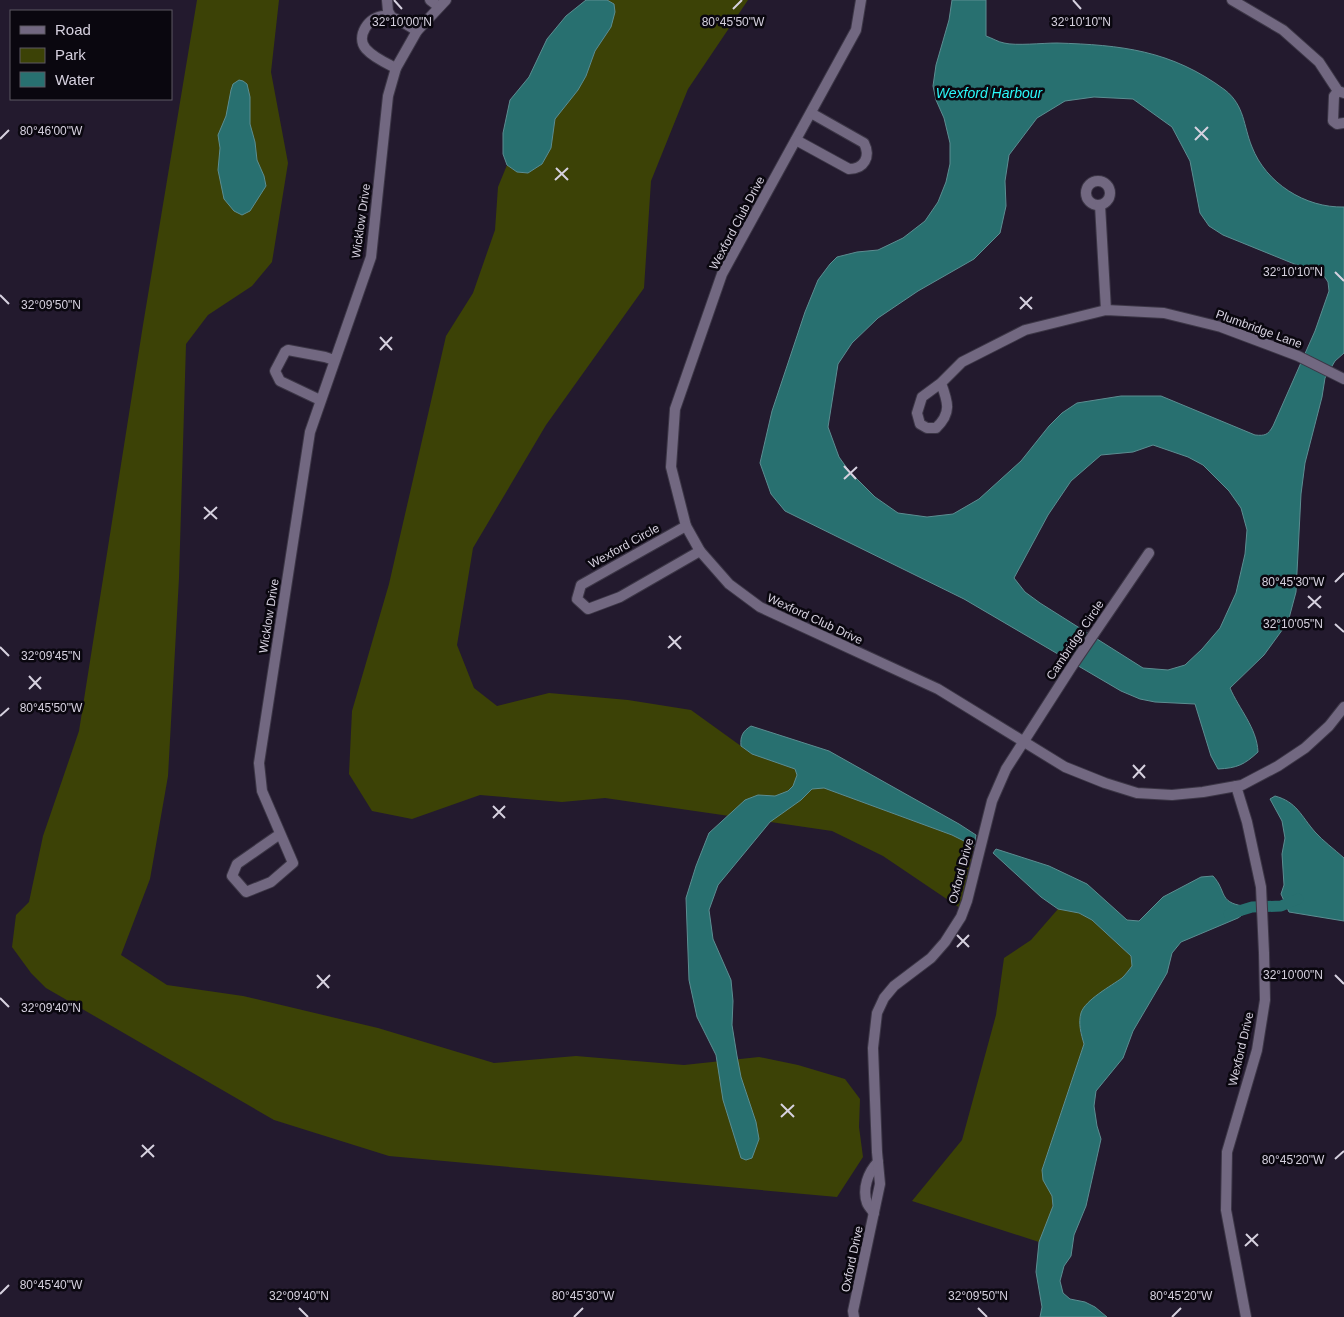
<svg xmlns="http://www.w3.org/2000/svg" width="1344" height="1317" font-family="Helvetica,sans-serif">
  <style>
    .green { fill: #3c4206 }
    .water { fill: #287070; stroke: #5c8d91; fill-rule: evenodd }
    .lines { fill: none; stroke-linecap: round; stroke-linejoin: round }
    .canal { stroke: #287070; stroke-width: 11 }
    .street-casing { stroke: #3c3646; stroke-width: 12 }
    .street { stroke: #726881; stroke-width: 10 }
    .ticks { fill: none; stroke: #d6d1df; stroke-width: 2 }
    .labels { text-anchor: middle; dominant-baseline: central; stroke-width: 5; stroke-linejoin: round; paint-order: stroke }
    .street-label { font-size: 12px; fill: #d6d1df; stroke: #0a070f }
    .water-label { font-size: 14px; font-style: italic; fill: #2bf9fa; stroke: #0a070f }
    .ticks-label { font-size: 12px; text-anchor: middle; fill: #d6d1df; stroke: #0a070f; stroke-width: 5; stroke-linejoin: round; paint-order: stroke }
  </style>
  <rect width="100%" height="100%" fill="#231a2e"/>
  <g class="green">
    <polygon points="197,0 279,0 271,72 288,163 272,262 252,286 208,315 186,344 179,578 168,776 150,879 121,955 167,985 243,996 378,1028 494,1063 576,1056 684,1065 759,1057 798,1065 845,1079 860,1099 859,1127 863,1157 837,1197 389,1156 274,1120 46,988 31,973 12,947 16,915 29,902 43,836 79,731 143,325"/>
    <polygon points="607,0 748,0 688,89 651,181 644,288 546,425 473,548 457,645 474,688 497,706 549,693 628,700 691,710 752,754 795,769 824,788 952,835 974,846 960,908 883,856 832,831 605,798 562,802 480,795 412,819 372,811 349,774 352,711 389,584 446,336 473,293 495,230 498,187 507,165 517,172 528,173 542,164 551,148 555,119 586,76 595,51 611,27 614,4"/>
    <path d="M1058 909 1079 913 1092 920 1131 956 1132 966 1080 1031 1084 1044 1042 1170C1043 1182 1049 1186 1052 1196 1056 1210 1044 1229 1039 1242L912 1201 962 1140 996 1015 1004 958 1031 940Z"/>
  </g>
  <g class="water">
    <polygon points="586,0 607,0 614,4 615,12 611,27 595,51 586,76 578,90 555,119 551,148 542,164 528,173 517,172 507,165 503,154 503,133 510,100 529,77 547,39 566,16"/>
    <path d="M952 0H986V36C992 38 998 42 1004 43 1016 46 1042 43 1057 43 1121 45 1171 50 1225 90 1245 106 1243 125 1252 147 1266 183 1305 208 1344 207V353L1335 361 1325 378 1322 397 1305 463 1301 494 1296 592 1288 622 1264 655 1230 688C1239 709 1257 728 1258 752 1244 765 1237 768 1218 769L1211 756 1195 704 1155 702 1140 699 1121 691 964 599 785 511 771 494 760 463 772 411 805 312 818 280 830 264 837 257 857 252 878 250 903 238 925 221 938 202 946 182 950 164V143L944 118 936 100 933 86 936 65 949 20ZM1094 97 1133 99 1172 127 1190 161 1200 213 1209 226 1223 235 1324 276 1328 282 1329 291 1315 331 1273 426C1268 435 1265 436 1255 435L1161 396H1121L1077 403 1062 413 1049 426 1021 461 979 499 953 514 927 517 898 513 875 497 849 471 839 457 828 427 838 364 852 343 878 318 918 291 974 259 1000 233 1006 206 1005 181 1009 155 1037 118 1065 101ZM1153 445 1188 457 1203 465 1229 491 1241 508 1247 530 1245 554 1236 593 1220 628 1202 649 1185 665 1168 670 1143 668 1040 603 1025 592 1014 578 1048 515 1071 481 1101 455 1133 452Z"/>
    <polygon points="239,80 243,81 247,84 250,97 250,124 255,142 257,160 264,176 266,186 250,211 242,215 234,211 224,199 218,170 220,148 218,135 226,116 231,90 233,84"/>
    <path d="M751 726 829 751 959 824 976 835 974 846 952 835 824 788 812 789 801 800 770 822 718 885 709 910 713 939 731 980 733 1001 732 1025 737 1056 741 1077 756 1122 759 1139 752 1158 746 1160 741 1158 723 1100 716 1055 697 1017 689 980 686 898 696 866 709 833 745 800 758 795 775 796 788 791 793 786 797 775 795 769 752 754 741 746C740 736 743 731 751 726Z"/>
    <path d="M1275 796C1297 802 1301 816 1315 832 1323 841 1334 849 1344 858V921L1289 912 1281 894 1284 885 1282 854 1285 838 1282 821 1270 799Z"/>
    <path d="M996 849 1049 866 1087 884 1127 920 1139 921 1163 897 1201 877 1213 876C1227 891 1218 902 1243 906L1245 913 1238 918 1181 942 1172 953 1167 973 1133 1031 1123 1058 1096 1091 1094 1106 1097 1126 1101 1139 1086 1206 1074 1235 1071 1256 1064 1266 1060 1281 1063 1293 1070 1299 1085 1302 1095 1307 1107 1317H1040L1042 1307 1036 1272 1039 1242 1053 1206 1052 1196 1043 1180 1042 1170 1084 1044C1081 1034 1078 1023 1081 1013 1085 1000 1111 986 1122 978 1126 974 1129 970 1132 966L1131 956 1092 920 1079 913 1058 909 1041 897 993 853Z"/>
  </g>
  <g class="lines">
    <polyline class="canal" points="1229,914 1252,907 1281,906 1298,899"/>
    <g class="street-casing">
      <g id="street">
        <polyline points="387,0 388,11 392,18"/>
        <polyline points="430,0 439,7"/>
        <polyline points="861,0 856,30 722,274 675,409 671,467 686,526 700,551 729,584 760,607 938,689 1065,767 1105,783 1137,793 1172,795 1203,792 1242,785 1278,766 1305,748 1329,726 1344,707"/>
        <polyline points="1232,0 1283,30 1319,62 1338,91 1344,93"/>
        <path d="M396 68C386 63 374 58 366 49 355 37 369 15 385 16 396 17 408 25 417 31"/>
        <polyline points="1338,91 1334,96 1333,121 1337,124 1344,123"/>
        <path d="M796 140 849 169C864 169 871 157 864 143L811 113"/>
        <circle cx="1098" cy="193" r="12"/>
        <polyline points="1100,205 1106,310"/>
        <path d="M941 383C948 402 952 413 936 428H927L920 424 917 413 922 397 941 383 962 362 1025 330 1106 310 1164 313 1221 327 1298 356 1344 379"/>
        <polyline points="320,400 280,381 275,371 285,352 288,350 325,357 334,360"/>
        <polyline points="686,526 581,585 577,599 588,609 620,597 700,551"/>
        <polyline points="1236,786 1247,822 1261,887 1264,953 1265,1000 1257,1050 1227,1152 1226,1210 1246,1317"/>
        <polyline points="280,834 237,864 232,876 246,892 271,882 293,863 262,791 259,763 310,432 371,257 388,96 396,68 417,31 446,0"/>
        <path d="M874 1213C872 1210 868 1206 867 1203 862 1189 868 1172 878 1162"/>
        <polyline points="854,1317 853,1311 880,1184 877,1152 873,1048 877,1013 884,998 894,986 931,958 945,942 961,917 967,901 992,801 1006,769 1074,663 1149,553"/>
      </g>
    </g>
    <use href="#street" class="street"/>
  </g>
  <path class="ticks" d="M394 0 402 9M1073 0 1081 9M733 9 742 0M1195 127 1208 140M0 139 9 130M1195 140 1208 127M556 168 568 180M555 180 568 168M1335 272 1344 281M0 295 9 304M1020 297 1032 309M1020 309 1032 297M380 337 392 350M380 350 392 337M844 466 856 479M844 479 857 467M204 507 217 519M204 519 217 507M1335 582 1344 573M1308 596 1321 608M1308 608 1321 596M1335 624 1344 632M669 636 681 649M0 647 9 656M668 648 681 636M29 676 41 689M29 689 41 677M0 716 9 708M1133 765 1145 778M1133 778 1145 765M493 806 505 818M493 818 505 806M957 935 969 947M957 947 969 935M317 975 329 988M1335 975 1344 984M317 988 330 975M0 998 9 1007M781 1104 794 1117M781 1117 794 1105M142 1145 154 1157M141 1157 154 1145M1335 1159 1344 1151M1246 1234 1258 1246M1245 1246 1258 1234M0 1294 9 1285M299 1308 308 1317M978 1308 987 1317M574 1317 583 1308M1172 1317 1181 1308"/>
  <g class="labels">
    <g class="street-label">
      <text transform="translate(361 221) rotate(-82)">Wicklow Drive</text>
      <text transform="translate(737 223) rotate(-62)">Wexford Club Drive</text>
      <text transform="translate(1259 329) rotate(20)">Plumbridge Lane</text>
      <text transform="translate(624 546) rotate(-29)">Wexford Circle</text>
      <text transform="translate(269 616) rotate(-81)">Wicklow Drive</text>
      <text transform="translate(815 619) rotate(25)">Wexford Club Drive</text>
      <text transform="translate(1075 640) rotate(-56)">Cambridge Circle</text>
      <text transform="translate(961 871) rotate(-75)">Oxford Drive</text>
      <text transform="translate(1241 1049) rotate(-77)">Wexford Drive</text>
      <text transform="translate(852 1259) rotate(-78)">Oxford Drive</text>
    </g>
    <g class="water-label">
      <text x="989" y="93">Wexford Harbour</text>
    </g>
  </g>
  <g class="ticks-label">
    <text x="733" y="26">80°45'50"W</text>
    <text x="1081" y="26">32°10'10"N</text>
    <text x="402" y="26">32°10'00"N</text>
    <text x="51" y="135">80°46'00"W</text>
    <text x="1293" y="276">32°10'10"N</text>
    <text x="51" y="309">32°09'50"N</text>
    <text x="1293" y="586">80°45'30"W</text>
    <text x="1293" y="628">32°10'05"N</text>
    <text x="51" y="660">32°09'45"N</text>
    <text x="51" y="712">80°45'50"W</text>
    <text x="1293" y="979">32°10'00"N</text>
    <text x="51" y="1012">32°09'40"N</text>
    <text x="1293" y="1164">80°45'20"W</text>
    <text x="51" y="1289">80°45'40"W</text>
    <text x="299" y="1300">32°09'40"N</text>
    <text x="978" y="1300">32°09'50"N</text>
    <text x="583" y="1300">80°45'30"W</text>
    <text x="1181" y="1300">80°45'20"W</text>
  </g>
  <rect x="10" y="10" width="162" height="90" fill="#0a070f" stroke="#5c5862"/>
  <rect x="20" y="26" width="25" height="8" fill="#726881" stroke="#5c5862"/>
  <text x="55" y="35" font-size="15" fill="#d6d1df">Road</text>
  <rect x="20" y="48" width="25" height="15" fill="#3c4206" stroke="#5c5862"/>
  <text x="55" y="60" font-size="15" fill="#d6d1df">Park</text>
  <rect x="20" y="72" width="25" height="15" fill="#287070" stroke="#5c5862"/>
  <text x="55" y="85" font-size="15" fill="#d6d1df">Water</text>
</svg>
